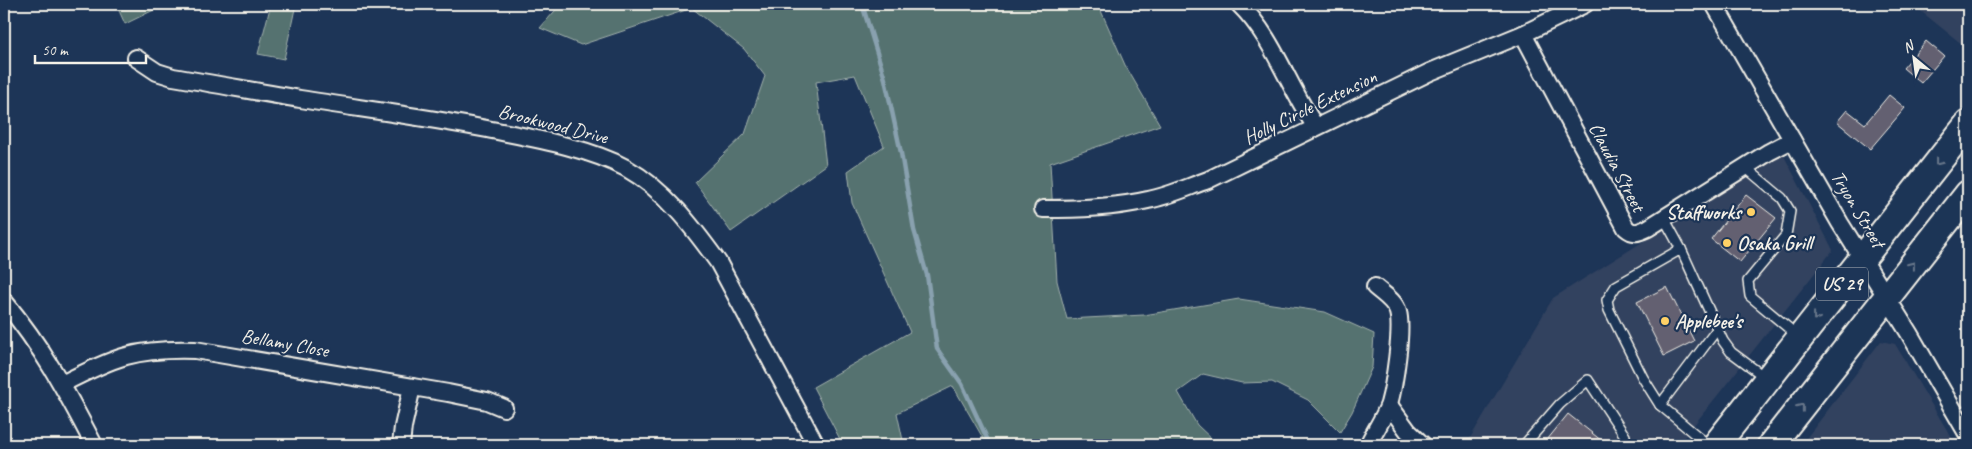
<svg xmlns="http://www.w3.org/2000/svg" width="1972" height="449" font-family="Caveat,sans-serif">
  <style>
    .built { fill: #32425f }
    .green { fill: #547270; stroke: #a4b2ac }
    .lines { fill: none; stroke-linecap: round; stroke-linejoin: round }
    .stream { stroke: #89a1af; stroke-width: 4.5 }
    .building { fill: #646071; stroke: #f4f1e8 }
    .service-casing { stroke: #f4f1e8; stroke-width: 12 }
    .minor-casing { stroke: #f4f1e8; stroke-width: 20 }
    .primary-casing { stroke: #f4f1e8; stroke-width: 30 }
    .service { stroke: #1d3557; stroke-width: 9 }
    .minor { stroke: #1d3557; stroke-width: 16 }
    .primary { stroke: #1d3557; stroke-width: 26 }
    .oneway { stroke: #68778a }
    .poi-dot { fill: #ffd166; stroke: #1d3557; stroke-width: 2 }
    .labels { text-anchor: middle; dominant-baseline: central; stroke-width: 4.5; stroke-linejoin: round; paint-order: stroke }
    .shield { fill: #1d3557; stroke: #b4b9bc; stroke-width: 1 }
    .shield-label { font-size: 19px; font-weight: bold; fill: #f4f1e8 }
    .street-label { font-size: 20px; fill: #f4f1e8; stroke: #1d3557 }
    .poi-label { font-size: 20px; font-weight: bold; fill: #f4f1e8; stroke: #1d3557; text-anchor: start }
  </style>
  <rect width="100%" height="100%" fill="#1d3557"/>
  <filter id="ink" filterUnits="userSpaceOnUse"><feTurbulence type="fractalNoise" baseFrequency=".02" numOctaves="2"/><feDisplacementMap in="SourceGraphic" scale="10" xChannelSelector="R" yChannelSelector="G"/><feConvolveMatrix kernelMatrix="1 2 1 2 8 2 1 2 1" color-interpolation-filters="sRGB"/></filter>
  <g filter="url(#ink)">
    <g class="built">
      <polygon points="1909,4 1968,4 1968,49 1917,8"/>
      <polygon points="1783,154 1833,250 1678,445 1466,445 1553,298"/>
      <polygon points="1881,341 1895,344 1956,445 1801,445"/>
    </g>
    <g class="green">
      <polygon points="116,4 166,4 125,24"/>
      <polygon points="271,4 296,4 284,59 258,54"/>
      <polygon points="561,4 1098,4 1125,65 1160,125 1050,163 1057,281 1067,319 1144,315 1239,299 1325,312 1374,334 1372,367 1352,412 1340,432 1308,400 1272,382 1242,383 1203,374 1178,392 1197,425 1216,443 1215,445 987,445 953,386 897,413 904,445 843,445 813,387 910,332 852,203 848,171 884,146 855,75 816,82 826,165 731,232 695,182 745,134 765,76 744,49 692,8 581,45 540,28"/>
    </g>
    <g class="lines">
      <polyline class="stream" points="862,4 885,79 901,153 914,230 927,275 937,349 962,384 990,445"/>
    </g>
    <g class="building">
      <polygon points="1926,41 1944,56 1921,83 1903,68"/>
      <polygon points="1889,95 1905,108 1870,149 1837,122 1847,110 1865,124"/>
      <polygon points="1746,195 1776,218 1740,262 1711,239"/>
      <polygon points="1667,287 1694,341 1664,356 1637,302"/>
      <polygon points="1568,414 1607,445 1543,445"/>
    </g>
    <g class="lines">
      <g class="service-casing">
        <g id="service">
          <polyline points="1745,167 1782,198 1790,211 1786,235 1748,281 1750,296 1798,336"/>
          <polyline points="1664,218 1681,249"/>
          <polyline points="1660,405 1718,328"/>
          <polyline points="1524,445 1560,404 1588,380 1625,436 1626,445"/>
          <polyline points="1708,445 1660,405 1643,378 1609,310 1607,300 1616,286 1681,249 1723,341 1731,352 1766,378"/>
        </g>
      </g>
      <g class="minor-casing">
        <g id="minor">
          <path d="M1239 4C1274 38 1288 87 1316 127"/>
          <polyline points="1714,4 1840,223 1909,333 1968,435"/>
          <path d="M1523 34 1626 228C1634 235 1639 232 1648 228L1769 152 1792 140"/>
          <path d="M136 58 157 72 173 77C216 84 258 92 300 99 363 109 425 117 487 129 531 138 587 147 626 168 665 190 692 226 718 262L816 445"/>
          <path d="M1043 209C1078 209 1114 208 1148 200 1169 196 1188 187 1208 180L1430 72 1523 34 1585 4"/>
          <path d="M4 301C43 348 66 391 94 445"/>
          <path d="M62 384C114 357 136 348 195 350L448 393 487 401 504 408"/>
          <polyline points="1389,405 1408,431 1423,445"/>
          <polyline points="401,445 403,427 412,387"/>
          <path d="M1368 445C1374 432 1384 418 1389 404 1394 386 1403 330 1398 312 1395 301 1383 294 1375 287"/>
        </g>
      </g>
      <g class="primary-casing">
        <g id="primary">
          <polyline points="1716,445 1968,124"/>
          <polyline points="1771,445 1968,194"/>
        </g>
      </g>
      <use href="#service" class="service"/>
      <use href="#minor" class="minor"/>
      <use href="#primary" class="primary"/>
    </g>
    <defs><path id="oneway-chevron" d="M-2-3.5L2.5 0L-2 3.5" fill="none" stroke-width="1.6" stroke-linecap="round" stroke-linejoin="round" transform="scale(1.25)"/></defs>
    <g class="oneway">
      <use href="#oneway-chevron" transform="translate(1938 162) rotate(128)"/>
      <use href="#oneway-chevron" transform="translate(1912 265) rotate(-52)"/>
      <use href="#oneway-chevron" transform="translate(1816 317) rotate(128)"/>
      <use href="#oneway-chevron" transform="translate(1801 407) rotate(-52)"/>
    </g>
  </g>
  <g class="poi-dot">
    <circle cx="1751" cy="212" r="5"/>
    <circle cx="1727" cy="243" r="5"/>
    <circle cx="1665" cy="321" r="5"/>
  </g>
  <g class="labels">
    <rect class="shield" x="1816" y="267.5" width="52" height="33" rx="4"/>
    <g class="shield-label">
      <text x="1842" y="284">US 29</text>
    </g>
    <g class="street-label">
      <text transform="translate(1310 107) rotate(-26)">Holly Circle Extension</text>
      <text transform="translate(553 124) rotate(14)">Brookwood Drive</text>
      <text transform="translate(1617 167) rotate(62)">Claudia Street</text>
      <text transform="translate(1858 209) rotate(59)">Tryon Street</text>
      <text transform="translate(285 343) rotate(10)">Bellamy Close</text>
    </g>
    <g class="poi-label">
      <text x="1741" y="212" text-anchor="end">Staffworks</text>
      <text x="1737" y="243">Osaka Grill</text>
      <text x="1675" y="321">Applebee's</text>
    </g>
  </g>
  <rect width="1972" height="449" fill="none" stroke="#1d3557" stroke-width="20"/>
  <rect x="10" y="10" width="1952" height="429" fill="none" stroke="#f4f1e8" stroke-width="2" filter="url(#ink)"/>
  <g transform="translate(1914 58) rotate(331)" stroke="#1d3557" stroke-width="4" paint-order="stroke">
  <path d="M0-4L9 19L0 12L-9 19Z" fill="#f4f1e8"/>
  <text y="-8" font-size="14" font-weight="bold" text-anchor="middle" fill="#f4f1e8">N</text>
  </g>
  <path d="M35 55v8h111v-8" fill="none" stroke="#f4f1e8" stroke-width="2.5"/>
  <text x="42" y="55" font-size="15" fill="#f4f1e8" stroke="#1d3557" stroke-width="4" paint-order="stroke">50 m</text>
</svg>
